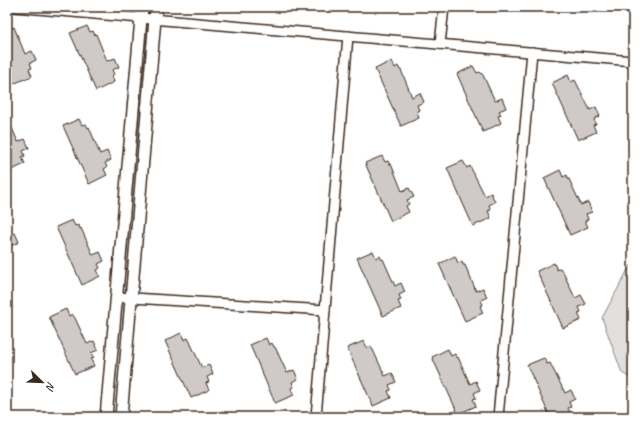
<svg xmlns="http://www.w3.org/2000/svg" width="640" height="424" font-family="Caveat,sans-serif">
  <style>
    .green { fill: #e2e0de; stroke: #8e857e }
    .building { fill: #cfcac7; stroke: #3b2a1e }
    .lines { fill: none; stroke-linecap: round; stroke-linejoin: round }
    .minor-casing { stroke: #3b2a1e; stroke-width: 12 }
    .tertiary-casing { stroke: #3b2a1e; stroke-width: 14 }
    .minor { stroke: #fff; stroke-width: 9 }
    .tertiary { stroke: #fff; stroke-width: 11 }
  </style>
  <rect width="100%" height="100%" fill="#fff"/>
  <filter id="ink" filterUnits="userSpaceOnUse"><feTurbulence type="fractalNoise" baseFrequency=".025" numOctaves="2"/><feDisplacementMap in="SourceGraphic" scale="8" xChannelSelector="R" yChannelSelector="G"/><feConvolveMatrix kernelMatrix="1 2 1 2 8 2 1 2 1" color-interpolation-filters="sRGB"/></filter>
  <g filter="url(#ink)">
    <polygon class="green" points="633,265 633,379 622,373 602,318 630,266"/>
    <g class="building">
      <polygon points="87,26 90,32 93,31 95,35 96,34 107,61 115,58 119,67 112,70 114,74 112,76 114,82 96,91 70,33"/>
      <polygon points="14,27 25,54 32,51 36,60 30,63 32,68 29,69 32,76 13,84 7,70 7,30"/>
      <polygon points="392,61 395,68 398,66 400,70 401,70 412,97 420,93 424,102 417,105 419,110 417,111 419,118 401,126 375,69"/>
      <polygon points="473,66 477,73 480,72 483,75 495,101 502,98 506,108 499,111 501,115 498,116 501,123 483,132 457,74"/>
      <polygon points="568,75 571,82 575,80 590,110 596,107 600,116 594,119 596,124 593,125 596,132 578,140 552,83"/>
      <polygon points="7,116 18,142 25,139 29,148 23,151 25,156 22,157 25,164 7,172"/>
      <polygon points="79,119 82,125 86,124 88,128 89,127 100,154 107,151 111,160 105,163 107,167 104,169 107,175 89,184 63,126"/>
      <polygon points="382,156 385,162 388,161 390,165 391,164 402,191 409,188 414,197 407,200 409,204 406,206 409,212 391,221 365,163"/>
      <polygon points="463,161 467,168 470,166 485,196 491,193 495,202 489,205 491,210 488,211 491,218 473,226 447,168"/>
      <polygon points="560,170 563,177 567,175 568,179 569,179 581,205 588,202 592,212 586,214 588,219 585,221 588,227 570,235 544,178"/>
      <polygon points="72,220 75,226 79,225 80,229 81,228 93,255 100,252 104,261 98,264 100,268 97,270 100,276 82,285 56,227"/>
      <polygon points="15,233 19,242 7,248 7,237"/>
      <polygon points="373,251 376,258 380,256 382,260 383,259 395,286 401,283 405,292 399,295 401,300 398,301 401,308 383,316 357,258"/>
      <polygon points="455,256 458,263 462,261 463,265 465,265 476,291 483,288 487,297 481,300 483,305 480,306 483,313 465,321 439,264"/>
      <polygon points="554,263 557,270 560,268 563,272 575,298 581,295 586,304 579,307 581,312 578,313 581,320 563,328 537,271"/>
      <polygon points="66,309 69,316 72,314 75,318 87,344 94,341 98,350 91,353 94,358 91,359 94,366 75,374 49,317"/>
      <polygon points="181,333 184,340 188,338 190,342 202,368 209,365 213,374 207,377 209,382 206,383 209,390 191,398 165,341"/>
      <polygon points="266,338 269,345 272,343 274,347 275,347 287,373 294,370 298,379 292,382 294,387 291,388 294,395 275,403 250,345"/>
      <polygon points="364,341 367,348 370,346 373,350 385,376 392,373 396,382 389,385 391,390 388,391 391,398 373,406 347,348"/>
      <polygon points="448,349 451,356 455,354 457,358 458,357 470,384 476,381 480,390 474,393 476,398 473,399 476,406 458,414 432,357"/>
      <polygon points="544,358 547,364 550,363 565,393 571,390 575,399 569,402 571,407 568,408 571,414 566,417 550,417 527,365"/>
    </g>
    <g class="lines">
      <g class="minor-casing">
        <g id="minor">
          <polyline points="14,7 633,61"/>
          <polyline points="440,44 444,7"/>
          <polyline points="117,297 325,310"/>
          <polyline points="316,417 348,36"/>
          <polyline points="498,417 532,52"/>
        </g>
      </g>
      <g class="tertiary-casing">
        <g id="tertiary">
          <polyline points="106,417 142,7"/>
          <polyline points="121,417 156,7"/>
        </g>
      </g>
      <use href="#minor" class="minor"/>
      <use href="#tertiary" class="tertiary"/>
    </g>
  </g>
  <rect width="640" height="424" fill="none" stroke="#fff" stroke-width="24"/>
  <rect x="12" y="12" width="616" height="400" fill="none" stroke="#3b2a1e" stroke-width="1.5" filter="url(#ink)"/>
  <g transform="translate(42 382) rotate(113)" stroke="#ffffff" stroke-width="3" paint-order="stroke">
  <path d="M0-3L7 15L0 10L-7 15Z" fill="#3b2a1e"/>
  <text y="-6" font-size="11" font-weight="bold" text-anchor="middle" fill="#3b2a1e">N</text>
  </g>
</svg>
